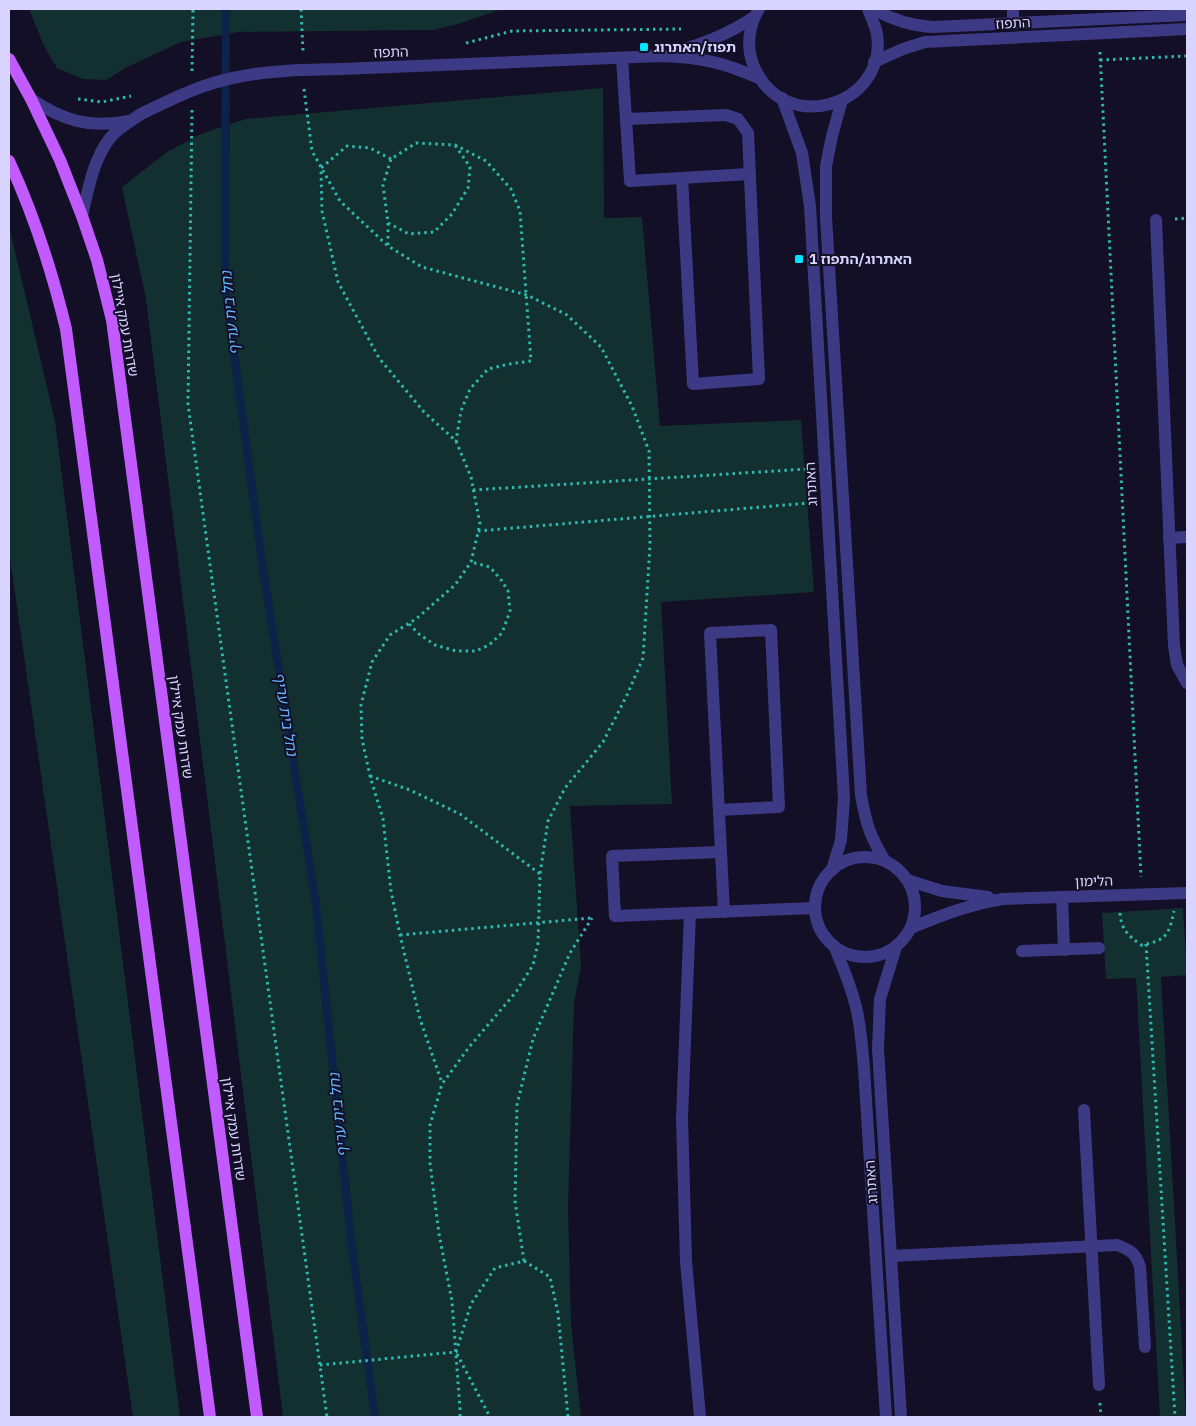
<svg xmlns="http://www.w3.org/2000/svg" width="1196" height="1426" font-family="'IBM Plex Sans','Noto Sans Hebrew',sans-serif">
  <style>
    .green { fill: #12302f }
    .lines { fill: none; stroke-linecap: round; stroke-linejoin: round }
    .stream { stroke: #0c2248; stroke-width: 8 }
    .path { stroke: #2fb8b0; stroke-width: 3; stroke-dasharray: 2.5 4; stroke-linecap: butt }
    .minor { stroke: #3d3a85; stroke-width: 12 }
    .major { stroke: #c25bff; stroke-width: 12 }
    .minor-bridge { stroke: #3d3a85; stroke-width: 12 }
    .poi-dot { fill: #00e5ff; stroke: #130f26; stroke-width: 2 }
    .labels { text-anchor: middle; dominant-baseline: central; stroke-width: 4; stroke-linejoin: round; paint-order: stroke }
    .street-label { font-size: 14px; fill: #d9d4ff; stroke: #130f26 }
    .poi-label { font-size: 14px; font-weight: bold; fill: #d9d4ff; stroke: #130f26; text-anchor: start }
    .water-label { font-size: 15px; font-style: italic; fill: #62b6ff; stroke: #130f26 }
  </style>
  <rect width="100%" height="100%" fill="#130f26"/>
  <g class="green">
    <polygon points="29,9 502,9 458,24 433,30 239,32 181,42 125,68 106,80 83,79 57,68 44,46"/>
    <polygon points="603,88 604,218 642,217 660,426 801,420 814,592 661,602 672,804 570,806 581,966 574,1004 568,1208 571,1323 581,1417 283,1417 146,299 122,187 167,152 201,134 245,119"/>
    <polygon points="9,226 55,421 180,1417 133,1417 9,551"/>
    <polygon points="1183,908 1187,975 1161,977 1186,1417 1160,1417 1136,978 1106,979 1102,913"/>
  </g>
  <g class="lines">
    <polyline class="stream" points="226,9 225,287 263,569 316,904 351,1240 375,1417"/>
    <g class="path">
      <polyline points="301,9 303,51"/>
      <polyline points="466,43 512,31 681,29"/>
      <polyline points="1100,52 1141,877"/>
      <polyline points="1100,60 1187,56"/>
      <polyline points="192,71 193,9"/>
      <polyline points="304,89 312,151 340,201 388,246 422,267 527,295 567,315 601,347 632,406 649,451 650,545 643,658 627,695 603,742 565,788 548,821 540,874 538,943 533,965 516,992 470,1046 442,1084 430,1125 430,1163 439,1234 452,1301 460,1409 460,1417"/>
      <polyline points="78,99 102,102 131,96"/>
      <polyline points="192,110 188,404 327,1417"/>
      <polyline points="391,159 370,148 347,146 321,168 322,211 338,282 379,358 424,412 456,441 471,477 480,524 471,562 455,585 416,619 390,635 372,662 361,705 362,739 370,776 383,819 391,891 400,935 420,1019 442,1083"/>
      <polyline points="1175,219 1187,218"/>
      <polyline points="388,223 409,234 434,232 452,214 468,188 470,167 455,145"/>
      <polyline points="388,245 388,223 383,185 391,159 416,143 455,145 486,161 511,189 520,211 531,361 509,364 488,369 470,389 461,411 456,441"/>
      <polyline points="473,490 807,469"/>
      <polyline points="478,531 809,503"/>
      <polyline points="409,624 419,634 435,645 456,651 476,651 489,645 502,633 510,611 508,591 502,581 490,567 471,562"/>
      <polyline points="370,776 410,790 460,814 540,874"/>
      <path d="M1120 913C1121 930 1129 936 1141 945 1166 941 1169 935 1174 911"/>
      <polyline points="400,935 591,918"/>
      <polyline points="1146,944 1175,1417"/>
      <polyline points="524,1261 515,1201 517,1105 533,1039 570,953 592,918"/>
      <polyline points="457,1354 490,1417"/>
      <polyline points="320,1365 456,1352 471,1304 495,1268 524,1261 550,1277 558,1313 568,1417"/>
      <polyline points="1100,1403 1101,1417"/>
    </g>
    <g class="minor">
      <path d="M759 9C749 25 746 46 753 64 781 138 888 107 877 34 875 25 871 17 868 9"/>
      <path d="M873 9C893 20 911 26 933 27L1187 15"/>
      <polyline points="1013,9 1013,24"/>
      <path d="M673 53C704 43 727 35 754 17"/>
      <polyline points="622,58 630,181 749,174"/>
      <polyline points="874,62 903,49 925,42 1187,29"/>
      <path d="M341 69 661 56C701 57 725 63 761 79"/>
      <polyline points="782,98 802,153 810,206 844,798 841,840 832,870"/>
      <path d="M31 99C62 120 90 129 128 121"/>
      <path d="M842 100 832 136 826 166V217L861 795C866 824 870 836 885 861"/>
      <polyline points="626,119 726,115 738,119 748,133 759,379 693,384 682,178"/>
      <path d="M82 216C88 190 93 160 110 138 118 128 131 121 141 114"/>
      <polyline points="1156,220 1174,646 1177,665 1187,683"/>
      <polyline points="1169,538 1187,537"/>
      <polyline points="719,810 779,807 771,630 710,633 724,912"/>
      <polyline points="721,852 612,856 615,916 815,908"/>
      <circle cx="865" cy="907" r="50"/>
      <polyline points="907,880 942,891 988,897"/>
      <polyline points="1062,897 1064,950"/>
      <polyline points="690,913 682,1118 686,1261 700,1417"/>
      <path d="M911 928C941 915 970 904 1003 899L1187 893"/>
      <polyline points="896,947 880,999 878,1049 901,1417"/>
      <path d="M835 948C843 967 851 987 856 1007 861 1027 862 1048 864 1068L886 1417"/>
      <polyline points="1022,951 1099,948"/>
      <polyline points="1084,1110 1099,1385"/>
      <path d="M891 1256 1117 1245C1130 1250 1136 1253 1140 1267L1145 1347"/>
    </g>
    <g class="major">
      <polyline points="9,59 31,99 60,160 82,216 97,260 112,320 257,1417"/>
      <path d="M9 161C34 215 52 271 66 329L210 1417"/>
    </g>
    <path class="minor-bridge" d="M141 114C172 99 203 83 238 77 271 70 306 70 341 69"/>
  </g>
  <g class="poi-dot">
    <rect x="639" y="42" width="10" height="10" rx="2.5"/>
    <rect x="794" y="254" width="10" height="10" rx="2.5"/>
  </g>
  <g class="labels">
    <g class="street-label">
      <text transform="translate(1013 23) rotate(-3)">התפוז</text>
      <text transform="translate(391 52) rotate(-2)">התפוז</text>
      <text transform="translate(125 325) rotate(80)">שדרות עמק איילון</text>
      <text transform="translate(811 484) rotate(-93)">האתרוג</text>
      <text transform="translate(181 727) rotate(82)">שדרות עמק איילון</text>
      <text transform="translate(1094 881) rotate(-2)">הלימון</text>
      <text transform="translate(234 1129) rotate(82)">שדרות עמק איילון</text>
      <text transform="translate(871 1182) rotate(-94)">האתרוג</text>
    </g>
    <g class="poi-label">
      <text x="654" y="47">תפוז/האתרוג</text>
      <text x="809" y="259">האתרוג/התפוז 1</text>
    </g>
    <g class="water-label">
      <text transform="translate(230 313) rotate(-96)">נחל בית עריף</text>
      <text transform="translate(286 714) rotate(81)">נחל בית עריף</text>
      <text transform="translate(338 1115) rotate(-96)">נחל בית עריף</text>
    </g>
  </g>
  <rect width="1196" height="1426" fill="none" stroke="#d9d4ff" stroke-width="20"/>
</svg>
